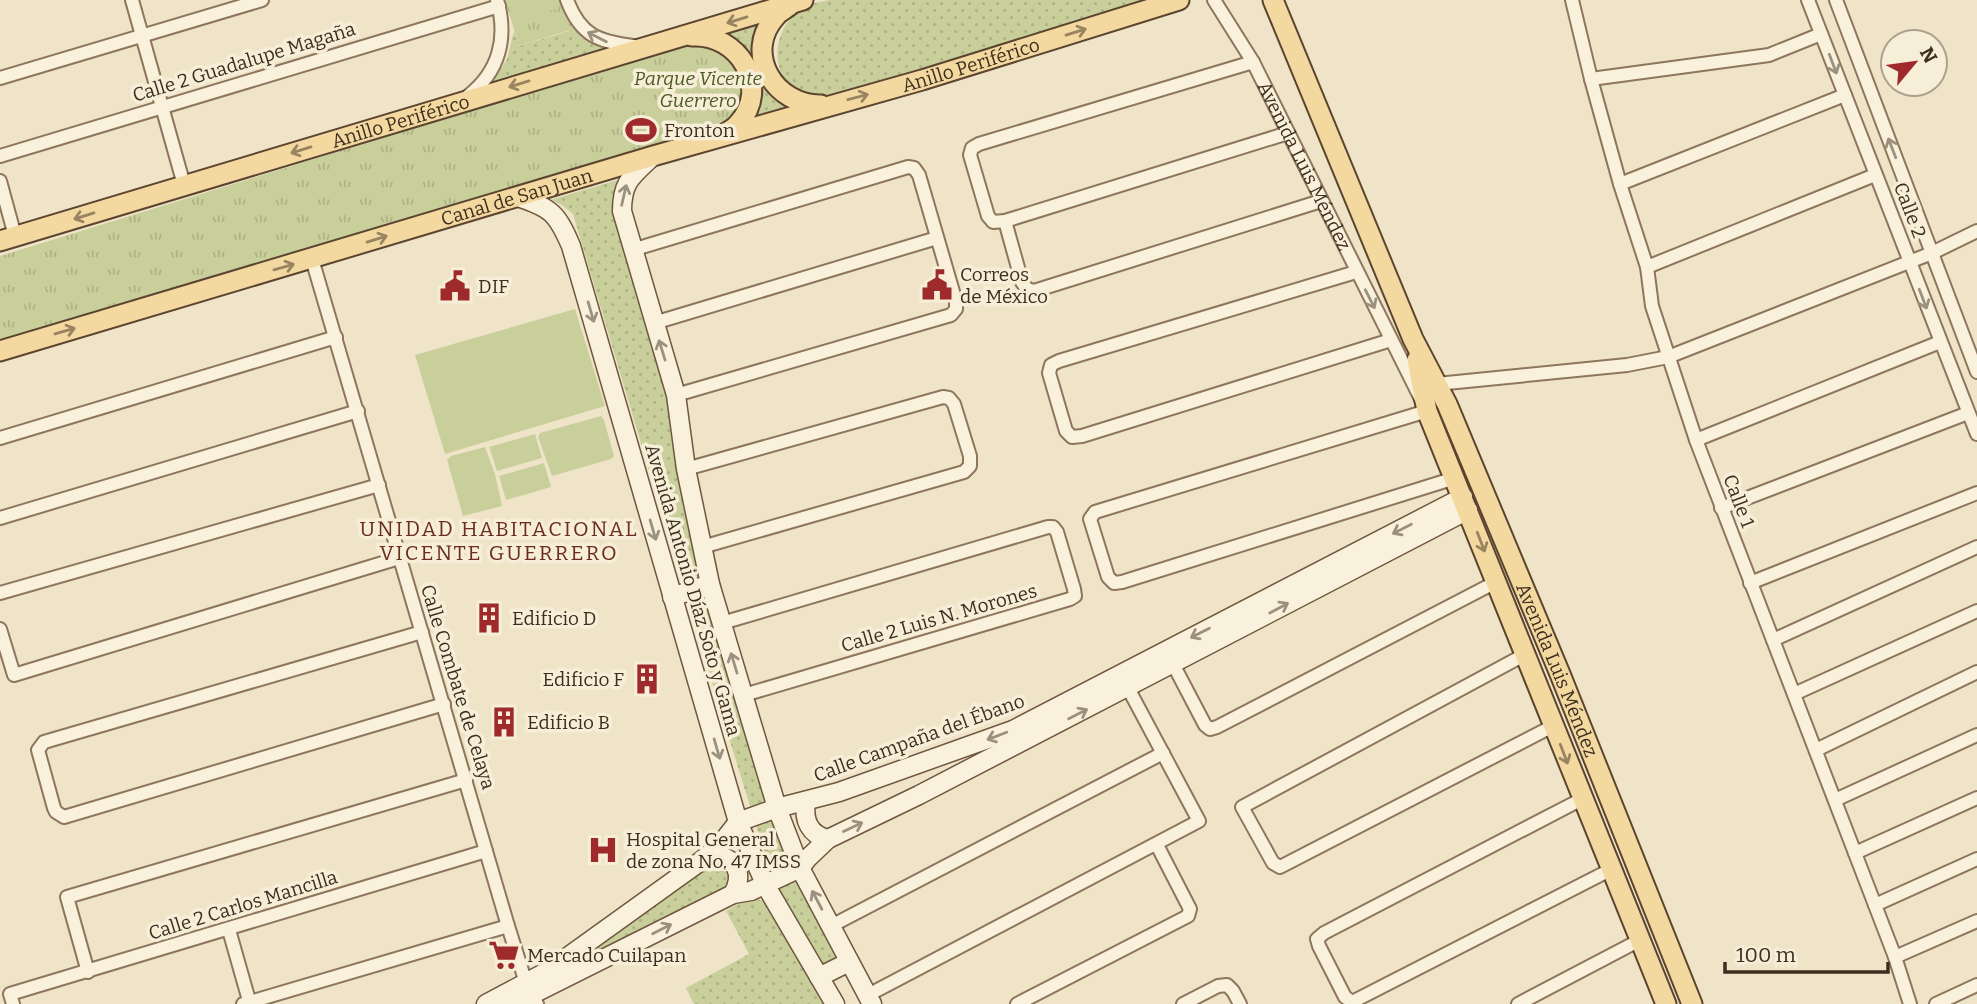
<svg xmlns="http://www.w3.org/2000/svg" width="1977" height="1004" font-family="Bitter,serif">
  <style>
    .grass { fill: url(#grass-dots) }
    .park { fill: url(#park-tufts) }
    .pitch { fill: #c9cf9b }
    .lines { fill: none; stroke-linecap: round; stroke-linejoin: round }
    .street-casing { stroke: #8d765c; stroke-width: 16 }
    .secondary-casing { stroke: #6f573f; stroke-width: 21 }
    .primary-casing { stroke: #5b4430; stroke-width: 23 }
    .street { stroke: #faf1dc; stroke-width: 12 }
    .secondary { stroke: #faf1dc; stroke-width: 18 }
    .primary { stroke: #f3d9a0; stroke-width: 19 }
    .oneway { stroke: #988460 }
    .oneway2 { stroke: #9c907e }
    .labels { text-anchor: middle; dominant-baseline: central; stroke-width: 7; stroke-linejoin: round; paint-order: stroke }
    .street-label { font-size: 19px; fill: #3d2e20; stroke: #f7eed8 }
    .park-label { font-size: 19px; font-style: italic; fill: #4d5a26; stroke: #f7eed8 }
    .poi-label { font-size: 19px; fill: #3d2e20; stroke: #f7eed8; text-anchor: start }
    .neighbourhood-label { font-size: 21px; letter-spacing: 2px; fill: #6b2e1e; stroke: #f7eed8 }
  </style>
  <defs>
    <pattern id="grass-dots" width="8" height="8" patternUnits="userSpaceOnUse" patternTransform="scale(1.75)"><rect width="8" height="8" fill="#c9cf9b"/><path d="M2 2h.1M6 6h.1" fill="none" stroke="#aeb285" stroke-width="1.8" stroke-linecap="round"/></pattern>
    <pattern id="park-tufts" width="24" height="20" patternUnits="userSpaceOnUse" patternTransform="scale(1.75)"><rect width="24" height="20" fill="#c9cf9b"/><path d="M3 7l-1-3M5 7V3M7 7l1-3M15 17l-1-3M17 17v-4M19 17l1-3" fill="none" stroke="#aeb285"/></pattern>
  </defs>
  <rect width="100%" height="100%" fill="#f0e4c8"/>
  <g class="grass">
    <path d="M829 0H1149L835 99C828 99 820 100 813 98 768 88 767 32 802 8 809 4 820 2 829 0Z"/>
    <polygon points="566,17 584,35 609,49 491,85 507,59 514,31 519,46 569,31"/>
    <polygon points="763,21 760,28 792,108 755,119 757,106 732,40 721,30"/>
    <polygon points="621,179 673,391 701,575 694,581 686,580 680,575 573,214 562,205 550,200"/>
    <polygon points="702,599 711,602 793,867 772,878 692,617 693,606"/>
    <polygon points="716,862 734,869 732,888 552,981"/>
    <polygon points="802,873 846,958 827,969 776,887"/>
    <polygon points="758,899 766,903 824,1004 694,1004 686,988 749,954 726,911 743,901"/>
  </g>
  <g class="park">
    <polygon points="505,0 561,0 570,30 519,46"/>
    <polygon points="693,42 719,43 749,84 732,126 0,342 0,256"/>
  </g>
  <g class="pitch">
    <polygon points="509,0 554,0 557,9 515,21"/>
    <polygon points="575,309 605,406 445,454 415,355"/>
    <polygon points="601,416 604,420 614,456 611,459 552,476 538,437 540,433"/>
    <polygon points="535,434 542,458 497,471 489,447"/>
    <polygon points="485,447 495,474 502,506 463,516 447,460 451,456"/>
    <polygon points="544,463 551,487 506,500 499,476"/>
  </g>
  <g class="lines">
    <g class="street-casing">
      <g id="street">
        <polyline points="132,0 184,185"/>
        <path d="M567 0C580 35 598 42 634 46"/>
        <path id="s1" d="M1214 0 1253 62 1427 411 1095 512 1090 519 1108 577 1114 583 1122 582 1455 478"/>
        <polyline points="1572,0 1591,79 1620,184 1647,267 1652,306 1696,440 1895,957 1910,1004"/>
        <polyline points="1808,0 1977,434"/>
        <polyline points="1836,0 1977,372"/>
        <polyline points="1253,62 979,144 972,148 970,155 988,216 993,222 1005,221 1288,133"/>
        <polyline points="0,78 262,0"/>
        <polyline points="1591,79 1769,55 1821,34"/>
        <path d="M468 96C499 72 508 38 497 0"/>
        <polyline points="0,156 499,6"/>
        <polyline points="0,181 15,236"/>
        <polyline points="1620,184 1845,95"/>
        <polyline points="1005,221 1022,282 1027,289 1034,291 1321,201"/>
        <polyline points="632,250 908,167 914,168 919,175 956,302 956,309 951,315 676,395"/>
        <polyline points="312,259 508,926 526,983 537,1004"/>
        <polyline points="1647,267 1875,175"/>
        <polyline points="1356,272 1059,361 1051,365 1049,373 1066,431 1072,437 1082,436 1391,340"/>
        <polyline points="654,323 937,238"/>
        <polyline points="1437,384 1627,365 1668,357 1932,253 1977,231"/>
        <polyline points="0,438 336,337"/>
        <polyline points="1696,440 1940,342"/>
        <polyline points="686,469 943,397 949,398 954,404 970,456 970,466 964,472 702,547"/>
        <polyline points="1721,508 1968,413"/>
        <polyline points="0,518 358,411"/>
        <polyline points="1750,583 1977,493"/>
        <polyline points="0,593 379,485"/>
        <polyline points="722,623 1048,527 1053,527 1057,532 1074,589 1075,596 1070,599 744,695"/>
        <polyline points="0,629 14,675 399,558"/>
        <polyline points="422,632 44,742 38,750 54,808 56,812 64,817 444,704"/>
        <polyline points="1773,640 1977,547"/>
        <polyline points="1524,655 1242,807 1273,863 1280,867 1553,726"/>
        <polyline points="1173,664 1205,725 1210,729 1217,727 1496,582"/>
        <polyline points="1794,694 1977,611"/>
        <polyline points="1816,750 1977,672"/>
        <polyline points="1582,799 1324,933 1317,939 1319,946 1345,997 1352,1002 1610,870"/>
        <polyline points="1835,800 1977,735"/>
        <polyline points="1855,853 1977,798"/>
        <polyline points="1875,905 1977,859"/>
        <polyline points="831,926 1163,753"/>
        <polyline points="229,930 250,1004"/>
        <polyline points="1895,957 1977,921"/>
        <polyline points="88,972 67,897 466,780"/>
        <polyline points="868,995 1199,821 1128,688"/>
        <polyline points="13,1004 10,994 486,851"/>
        <polyline points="243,1004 508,926"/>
        <polyline points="1017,1004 1188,916 1190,909 1157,845"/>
        <polyline points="1183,1004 1218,986 1227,985 1233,991 1240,1004"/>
        <polyline points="1518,1004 1640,940"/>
        <polyline points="1936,1004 1977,985"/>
      </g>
    </g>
    <g class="secondary-casing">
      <g id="secondary">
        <path d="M653 156C632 176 622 181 622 211L676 395 686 469 710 584 777 808 800 868 872 1004"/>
        <path d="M518 197C551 208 557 213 571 246L738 822 766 886 835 1004"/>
        <polyline points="672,597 710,584"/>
        <path d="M806 802C803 820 810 835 828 839"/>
        <path d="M711 854C735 857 745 872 733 894"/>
        <polyline points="819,977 849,962"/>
        <polyline points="486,1004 548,971 701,861 720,845 738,822 777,808 839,792 1013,730 1463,497"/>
        <polyline points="513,1004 733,894 751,891 800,868 808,858 828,839 919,795 1468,510"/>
      </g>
    </g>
    <g class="primary-casing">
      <g id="primary">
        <path id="s2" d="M1273 0 1413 339 1447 404 1560 674 1692 1004"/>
        <path d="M789 6C785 9 779 12 776 16 742 53 775 106 821 105"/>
        <path d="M692 36C738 33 772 87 738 124 735 128 729 131 725 134"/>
        <path id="s3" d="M0 241 803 0"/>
        <path id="s4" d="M0 351 653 156 922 80 1179 0"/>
        <polyline points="1417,360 1427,411 1666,1004"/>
      </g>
    </g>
    <use href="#street" class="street"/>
    <use href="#secondary" class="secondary"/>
    <use href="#primary" class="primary"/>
  </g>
  <defs><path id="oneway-shaft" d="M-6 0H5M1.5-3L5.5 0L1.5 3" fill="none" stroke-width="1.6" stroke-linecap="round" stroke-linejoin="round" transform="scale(1.75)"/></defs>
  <g class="oneway">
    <use href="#oneway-shaft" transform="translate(737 20) rotate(163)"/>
    <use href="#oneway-shaft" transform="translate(1076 32) rotate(-17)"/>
    <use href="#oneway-shaft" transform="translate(519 84) rotate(163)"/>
    <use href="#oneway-shaft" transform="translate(858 97) rotate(-15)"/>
    <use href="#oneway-shaft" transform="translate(301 150) rotate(163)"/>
    <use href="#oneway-shaft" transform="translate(84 216) rotate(163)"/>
    <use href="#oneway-shaft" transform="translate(377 239) rotate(-17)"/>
    <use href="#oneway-shaft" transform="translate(284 267) rotate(-16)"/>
    <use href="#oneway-shaft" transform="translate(65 331) rotate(-16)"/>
    <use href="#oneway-shaft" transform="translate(1481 542) rotate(69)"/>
    <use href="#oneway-shaft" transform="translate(1564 754) rotate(69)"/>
  </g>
  <g class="oneway2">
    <use href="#oneway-shaft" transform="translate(597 37) rotate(-153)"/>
    <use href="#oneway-shaft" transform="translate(1833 64) rotate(69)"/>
    <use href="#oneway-shaft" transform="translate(1892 148) rotate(-111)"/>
    <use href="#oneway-shaft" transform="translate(624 195) rotate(-77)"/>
    <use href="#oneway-shaft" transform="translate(1370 299) rotate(63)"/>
    <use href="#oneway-shaft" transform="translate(1923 299) rotate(69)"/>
    <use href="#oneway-shaft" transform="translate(591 312) rotate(74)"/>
    <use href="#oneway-shaft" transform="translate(662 350) rotate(-107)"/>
    <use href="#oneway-shaft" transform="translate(1402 529) rotate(153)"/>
    <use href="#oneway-shaft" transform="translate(653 530) rotate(74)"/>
    <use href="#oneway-shaft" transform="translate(1279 608) rotate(-28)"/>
    <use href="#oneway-shaft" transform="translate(1200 633) rotate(153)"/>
    <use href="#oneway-shaft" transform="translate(734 663) rotate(-107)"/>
    <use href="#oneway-shaft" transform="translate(1078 714) rotate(-27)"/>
    <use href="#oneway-shaft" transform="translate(997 736) rotate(159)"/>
    <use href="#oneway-shaft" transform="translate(717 749) rotate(74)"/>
    <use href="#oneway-shaft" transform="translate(853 827) rotate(-25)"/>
    <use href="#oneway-shaft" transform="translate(817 900) rotate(-118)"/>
    <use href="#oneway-shaft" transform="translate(662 929) rotate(-27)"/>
  </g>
  <defs>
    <g id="stadium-bare" transform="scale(2.415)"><path d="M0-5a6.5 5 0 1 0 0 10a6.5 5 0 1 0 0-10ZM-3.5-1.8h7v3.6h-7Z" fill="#9e2a2b" stroke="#f7eed8" stroke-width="2.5" paint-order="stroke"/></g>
    <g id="civic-bare" transform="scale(2.415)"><path d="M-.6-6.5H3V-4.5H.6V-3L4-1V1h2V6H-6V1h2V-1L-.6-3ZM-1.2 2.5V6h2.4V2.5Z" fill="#9e2a2b" stroke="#f7eed8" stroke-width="2.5" paint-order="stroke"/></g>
    <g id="building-bare" transform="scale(2.415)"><path d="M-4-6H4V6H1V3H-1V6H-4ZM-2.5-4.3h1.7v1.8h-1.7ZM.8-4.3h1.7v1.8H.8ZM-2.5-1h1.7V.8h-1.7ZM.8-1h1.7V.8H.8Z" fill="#9e2a2b" stroke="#f7eed8" stroke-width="2.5" paint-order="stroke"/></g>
    <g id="hospital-bare" transform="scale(2.415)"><path d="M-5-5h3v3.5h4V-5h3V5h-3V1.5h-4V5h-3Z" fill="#9e2a2b" stroke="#f7eed8" stroke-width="2.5" paint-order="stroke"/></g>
    <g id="supermarket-bare" transform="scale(2.415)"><path d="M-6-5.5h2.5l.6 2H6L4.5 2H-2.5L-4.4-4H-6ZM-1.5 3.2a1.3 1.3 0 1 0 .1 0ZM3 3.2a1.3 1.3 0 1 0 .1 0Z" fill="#9e2a2b" stroke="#f7eed8" stroke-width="2.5" paint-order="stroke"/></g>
  </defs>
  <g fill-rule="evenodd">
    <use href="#stadium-bare" x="641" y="130"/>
    <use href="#civic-bare" x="937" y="285"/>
    <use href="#civic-bare" x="455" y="286"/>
    <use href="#building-bare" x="489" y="618"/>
    <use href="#building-bare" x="647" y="679"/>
    <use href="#building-bare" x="504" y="722"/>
    <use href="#hospital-bare" x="603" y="850"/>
    <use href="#supermarket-bare" x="504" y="955"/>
  </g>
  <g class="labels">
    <g class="street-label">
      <text transform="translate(244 62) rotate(-17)">Calle 2 Guadalupe Magaña</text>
      <text stroke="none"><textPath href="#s4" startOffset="1012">Anillo Periférico</textPath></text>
      <text stroke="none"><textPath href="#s3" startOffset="418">Anillo Periférico</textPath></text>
      <text stroke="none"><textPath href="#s1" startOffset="189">Avenida Luis Méndez</textPath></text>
      <text stroke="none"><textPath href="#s4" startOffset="539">Canal de San Juan</textPath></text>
      <text transform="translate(1910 210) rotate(69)">Calle 2</text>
      <text transform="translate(1739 501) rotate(69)">Calle 1</text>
      <text transform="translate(693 590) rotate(74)">Avenida Antonio Díaz Soto y Gama</text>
      <text transform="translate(939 618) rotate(-16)">Calle 2 Luis N. Morones</text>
      <text stroke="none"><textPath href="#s2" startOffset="728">Avenida Luis Méndez</textPath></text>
      <text transform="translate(458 687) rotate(73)">Calle Combate de Celaya</text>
      <text transform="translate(919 738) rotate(-20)">Calle Campaña del Ébano</text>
      <text transform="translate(243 905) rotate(-17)">Calle 2 Carlos Mancilla</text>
    </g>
    <g class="park-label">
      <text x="698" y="78">Parque Vicente<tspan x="698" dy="22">Guerrero</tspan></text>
    </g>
    <g class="poi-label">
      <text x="664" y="130">Fronton</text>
      <text x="960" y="274">Correos<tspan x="960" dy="22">de México</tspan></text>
      <text x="478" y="286">DIF</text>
      <text x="512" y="618">Edificio D</text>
      <text x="624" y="679" text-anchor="end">Edificio F</text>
      <text x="527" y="722">Edificio B</text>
      <text x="626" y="839">Hospital General<tspan x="626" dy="22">de zona No. 47 IMSS</tspan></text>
      <text x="527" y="955">Mercado Cuilapan</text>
    </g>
    <g class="neighbourhood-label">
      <text x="499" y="529">UNIDAD HABITACIONAL<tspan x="499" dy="24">VICENTE GUERRERO</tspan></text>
    </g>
  </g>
  <g transform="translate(1914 63) rotate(61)"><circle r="33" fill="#f7eed8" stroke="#ada18e" stroke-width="2"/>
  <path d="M0-5L12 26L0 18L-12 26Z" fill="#9e2a2b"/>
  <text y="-10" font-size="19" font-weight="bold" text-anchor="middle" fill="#3d2e20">N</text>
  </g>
  <path d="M1725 962v10h163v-10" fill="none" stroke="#3d2e20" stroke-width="3.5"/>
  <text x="1736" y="962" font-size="21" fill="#3d2e20" stroke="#f7eed8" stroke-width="5" paint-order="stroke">100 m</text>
</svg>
